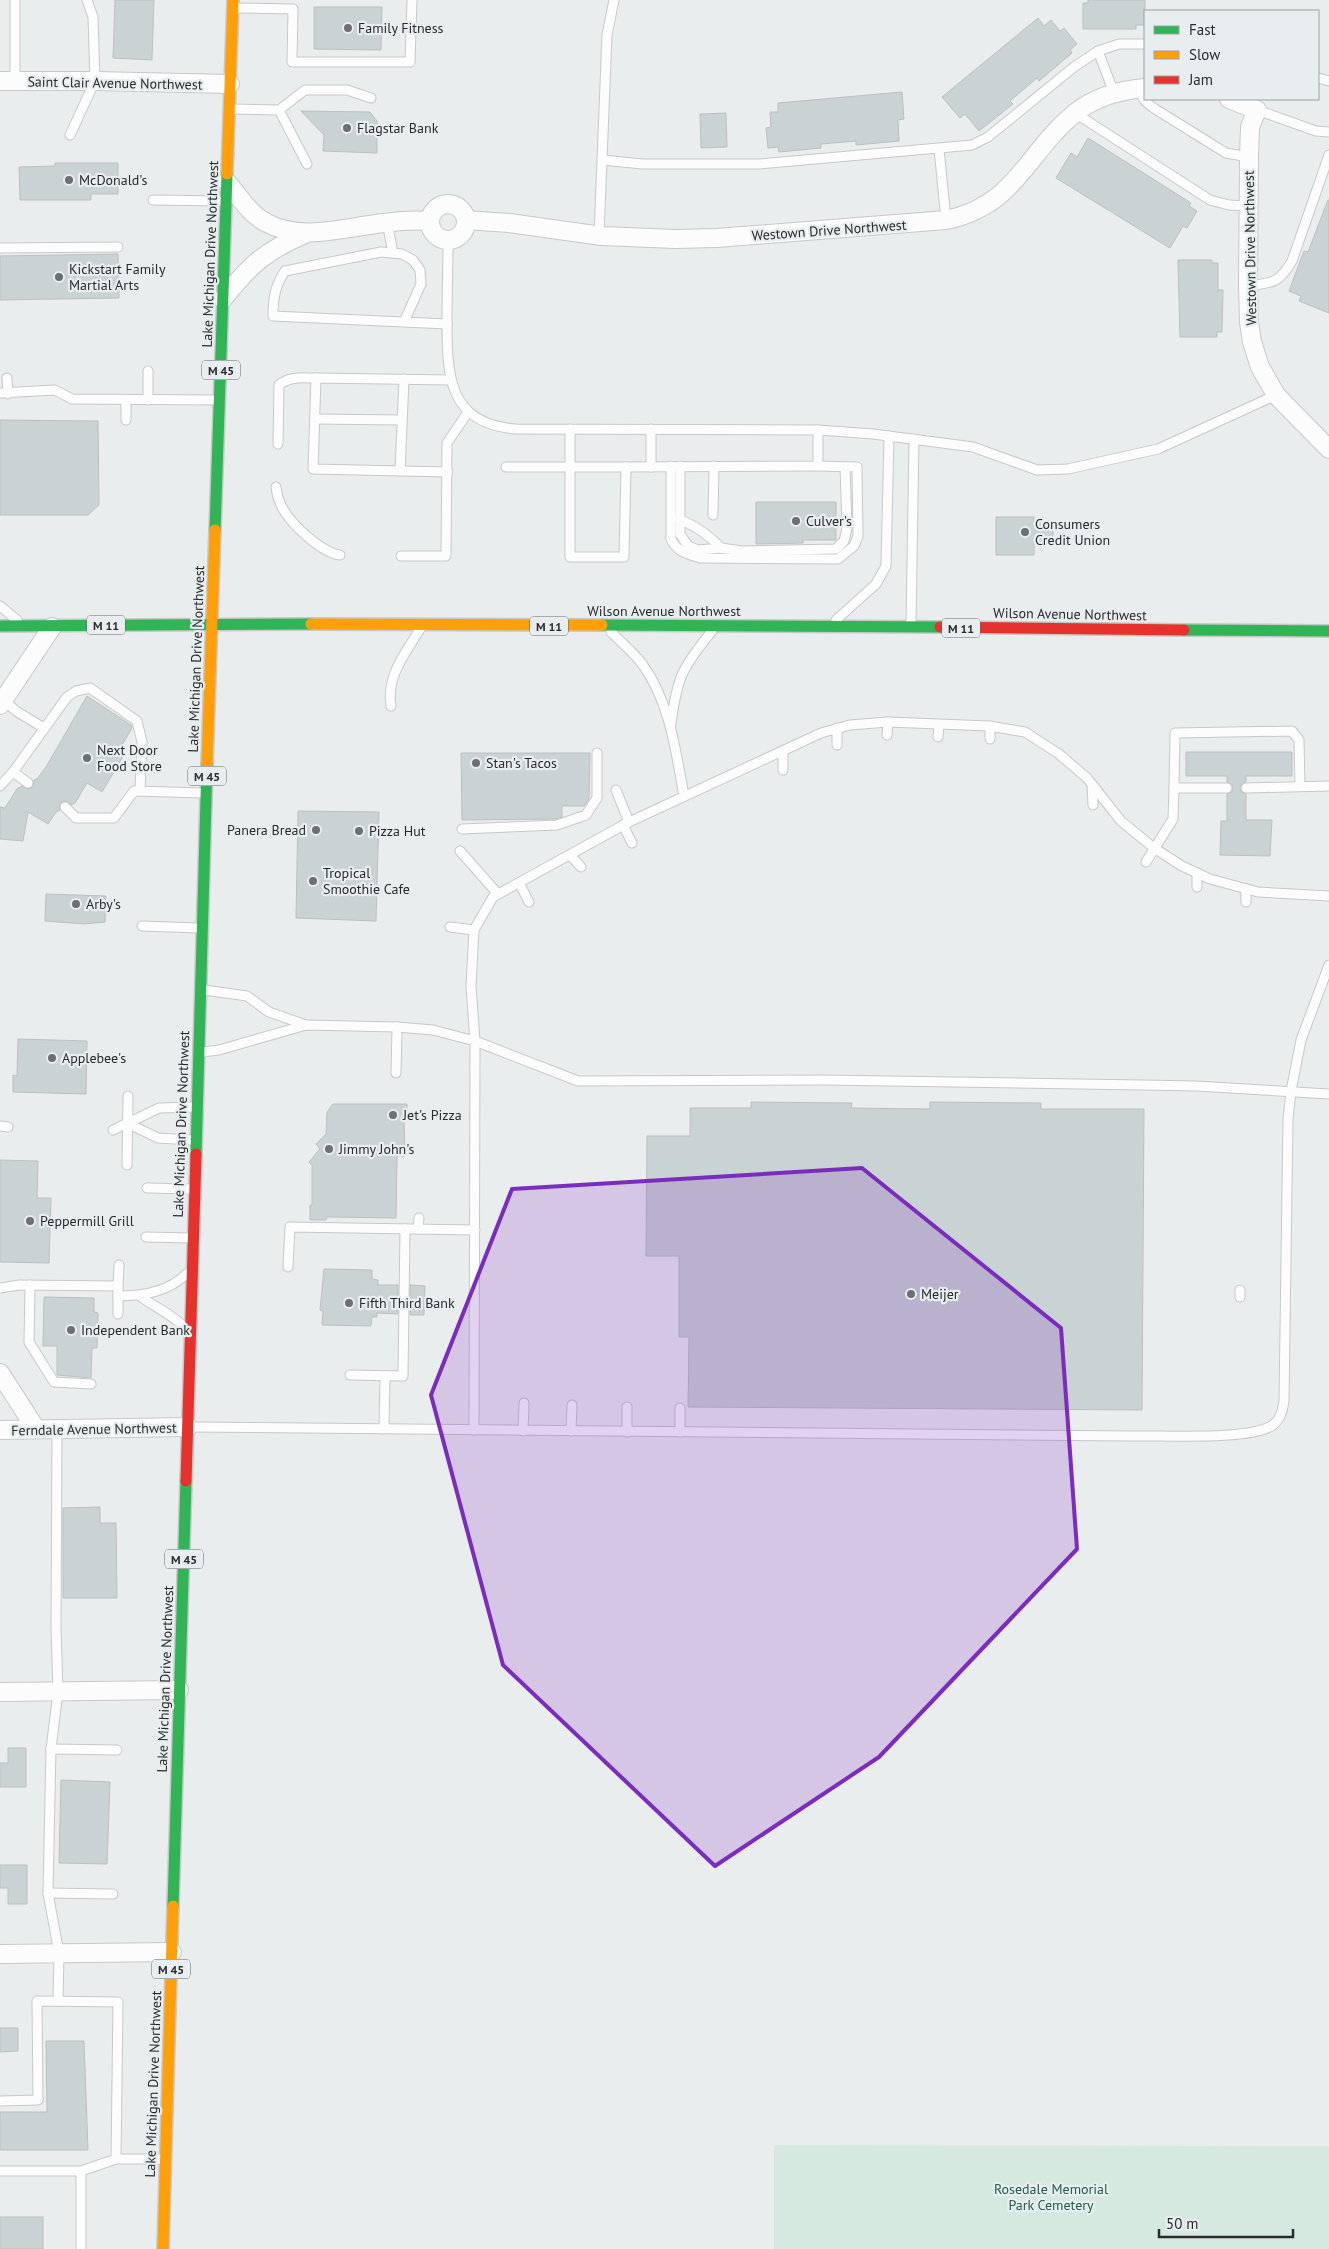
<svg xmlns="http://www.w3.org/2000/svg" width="1329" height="2249" font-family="'PT Sans',sans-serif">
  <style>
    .green { fill: #d6e9e1 }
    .building { fill: #cad3d4; stroke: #bcbfbf }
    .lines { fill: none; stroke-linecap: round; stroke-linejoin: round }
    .lane-casing { stroke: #c7c8c9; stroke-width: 11 }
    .street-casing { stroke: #c7c8c9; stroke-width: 20 }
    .fast-casing { stroke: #c7c8c9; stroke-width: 14 }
    .slow-casing { stroke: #c7c8c9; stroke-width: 14 }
    .jam-casing { stroke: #c7c8c9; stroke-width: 14 }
    .lane { stroke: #fcfcfc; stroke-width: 9 }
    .street { stroke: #fcfcfc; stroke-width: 18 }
    .fast { stroke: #30b455; stroke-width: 11 }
    .slow { stroke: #ff9f0a; stroke-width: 11 }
    .jam { stroke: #e5322d; stroke-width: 11 }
    .marked { fill: #7b2cbf; fill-opacity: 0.2; stroke: #7b2cbf; stroke-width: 4; stroke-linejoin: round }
    .poi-dot { fill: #6d6f70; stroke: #e8eef0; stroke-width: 2 }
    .labels { text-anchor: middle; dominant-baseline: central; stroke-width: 4.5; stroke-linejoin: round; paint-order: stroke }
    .shield { fill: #e8eef0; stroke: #626667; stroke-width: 1 }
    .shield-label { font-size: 12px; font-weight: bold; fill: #292b2c }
    .poi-label { font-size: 14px; fill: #292b2c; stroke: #e8eef0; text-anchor: start }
    .street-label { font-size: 14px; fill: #292b2c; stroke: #e8eef0 }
    .park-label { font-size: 14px; fill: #235e47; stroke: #e8eef0 }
  </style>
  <rect width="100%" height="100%" fill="#eaedee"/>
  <polygon class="green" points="774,2145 1329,2146 1329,2249 774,2249"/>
  <g class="building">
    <polygon points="115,0 154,0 152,60 113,58"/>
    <polygon points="1088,0 1145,0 1145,25 1136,25 1136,29 1083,29 1083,3 1088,3"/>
    <polygon points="314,7 382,7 381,50 314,49"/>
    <polygon points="1038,18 1044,26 1051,20 1060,31 1064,28 1077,44 1070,50 1072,53 1039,81 1037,78 1010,101 1013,104 979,131 965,114 960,118 942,97"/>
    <polygon points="902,92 904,119 898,120 899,141 856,145 856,141 821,144 821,148 779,152 778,147 768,148 766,128 771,127 770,112 778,112 778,103"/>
    <polygon points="301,111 370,112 377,121 377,153 323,151 324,135"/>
    <polygon points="726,113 727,147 701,148 700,114"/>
    <polygon points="1088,138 1191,203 1189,206 1197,211 1187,228 1183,226 1170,248 1056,178 1071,153 1077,157"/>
    <polygon points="55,163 118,163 118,194 91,194 91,200 20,200 19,167 55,166"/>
    <polygon points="1328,200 1329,200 1329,313 1299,301 1301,296 1289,291 1304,251 1308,252"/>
    <polygon points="118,254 119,298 0,300 0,256"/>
    <polygon points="1178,260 1212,260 1212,263 1218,263 1218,290 1223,290 1222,332 1217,332 1217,337 1180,337"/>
    <polygon points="0,420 98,421 99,505 88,515 0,515"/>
    <polygon points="756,502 836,502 836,540 803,540 803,543 756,544"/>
    <polygon points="996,517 1034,517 1034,521 1053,521 1053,542 1034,542 1034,555 996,555"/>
    <polygon points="87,696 131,725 132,728 118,752 124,755 102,792 87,783 75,803 71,805 66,801 60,803 60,810 56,812 48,824 28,812 23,841 0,839 0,807 5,808 17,789 22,786 28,789 33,787 34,780 37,779 46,767"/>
    <polygon points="1186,752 1292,752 1292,776 1246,776 1246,782 1242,783 1240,788 1241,792 1246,794 1246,820 1272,820 1270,856 1220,855 1221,821 1227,821 1227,794 1232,792 1233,785 1227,782 1227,776 1186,776"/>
    <polygon points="461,753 590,753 589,799 584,806 562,806 562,817 556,819 462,820"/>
    <polygon points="298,811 379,812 376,921 296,918"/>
    <polygon points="46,894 106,896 105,922 84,924 45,921"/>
    <polygon points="18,1039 87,1041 86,1094 13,1092 13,1075 17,1076"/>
    <polygon points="751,1102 852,1103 851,1108 930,1109 930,1102 1041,1103 1041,1109 1144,1109 1142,1410 688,1407 689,1337 679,1337 679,1256 646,1256 647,1136 690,1136 690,1108 751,1108"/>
    <polygon points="333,1104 407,1104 407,1121 404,1121 405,1156 397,1156 396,1218 327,1217 326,1220 310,1220 310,1205 312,1205 312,1165 309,1162 320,1149 316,1144 326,1134 327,1112"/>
    <polygon points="0,1160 38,1161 37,1198 51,1198 49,1263 0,1262"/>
    <polygon points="324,1269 372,1270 372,1279 378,1280 378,1285 398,1285 398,1314 377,1313 377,1317 372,1317 371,1326 322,1325 323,1311 320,1310"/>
    <polygon points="410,1285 425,1286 424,1315 410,1315"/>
    <polygon points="44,1297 94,1298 94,1312 98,1313 97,1348 92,1348 91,1378 57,1375 57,1346 43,1346"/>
    <polygon points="100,1507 100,1523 116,1523 117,1598 63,1598 63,1508"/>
    <polygon points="8,1748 26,1748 26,1787 0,1787 0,1763 8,1763"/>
    <polygon points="61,1780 110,1782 107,1864 59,1863"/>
    <polygon points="0,1865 27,1865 27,1904 8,1904 8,1888 0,1888"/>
    <polygon points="0,2028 18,2028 18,2051 0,2052"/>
    <polygon points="46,2041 84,2041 88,2150 0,2150 0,2112 47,2112"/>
    <rect x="0" y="2217" width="43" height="32"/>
  </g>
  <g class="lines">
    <g class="lane-casing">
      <g id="lane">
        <polyline points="235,8 293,9 292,62 410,62 412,0"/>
        <polyline points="1098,51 1114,93"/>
        <polyline points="1318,78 1329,81"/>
        <polyline points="15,81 15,0"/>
        <path d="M1140 88C1141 99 1147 103 1155 109L1226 153 1249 157"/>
        <polyline points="232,109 279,110 307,164"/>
        <polyline points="279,110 305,90 347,90 371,98"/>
        <polyline points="1257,110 1316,131 1329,132"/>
        <polyline points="1075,113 1210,200 1229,205 1248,206"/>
        <polyline points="70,135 95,81 93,17 87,0"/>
        <polyline points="939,149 946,220"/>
        <polyline points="603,160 642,164 760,164 972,145 988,137 1074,67 1098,51 1119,44 1145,44"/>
        <polyline points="153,200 224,201"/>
        <polyline points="387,222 393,253"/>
        <polyline points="599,235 607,35 614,0"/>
        <path d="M448 240C448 267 447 294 447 320 447 376 448 424 516 429L818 430 873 434 973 447 1037 470 1068 469 1158 449 1276 395"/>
        <polyline points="0,248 118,247"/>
        <path d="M1248 286C1273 283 1279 283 1292 261L1329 155"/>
        <path d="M404 322 421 284 420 270 413 260 402 254 381 252 285 271C275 286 273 298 273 316L447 324"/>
        <polyline points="7,378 8,394"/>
        <polyline points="0,393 55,390 72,399 217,400"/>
        <polyline points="126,400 126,420"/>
        <polyline points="148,400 148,371"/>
        <polyline points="315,419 402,420"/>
        <polyline points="651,429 651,467"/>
        <path d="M278 444 279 385C290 376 302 378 316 378"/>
        <path d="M671 466V539C677 552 687 554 700 558L838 559 854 546 858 536 857 467 818 466"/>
        <polyline points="680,466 680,534 688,546 698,550 721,548 742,551 836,549 844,541 847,528 845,467"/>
        <polyline points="506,467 626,467 624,557 570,557 570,429"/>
        <polyline points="626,467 818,466 818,430"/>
        <polyline points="400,471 404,379"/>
        <polyline points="448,472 313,469 316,378 450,380"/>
        <path d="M276 487C277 495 279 502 283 509 292 525 322 553 340 555"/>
        <polyline points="713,515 714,466"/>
        <path d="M679 519C696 526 709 535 721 548"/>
        <polyline points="401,556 446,556 447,443 468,412"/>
        <polyline points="0,606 17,620"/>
        <polyline points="836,620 876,584 886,566 889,436"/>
        <polyline points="911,624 914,439"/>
        <path d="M611 632C622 643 634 653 643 665 670 703 676 752 684 796"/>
        <polyline points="4,700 16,711 44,728"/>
        <path d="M391 706C386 676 405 654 420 629"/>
        <path d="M671 724C677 677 682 668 712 631"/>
        <polyline points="887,735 888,722"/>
        <polyline points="938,737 939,725"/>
        <polyline points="990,739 990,726"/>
        <polyline points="837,745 837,728"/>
        <polyline points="783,770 783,752"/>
        <polyline points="13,772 67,697 76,691 90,688 137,721 142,742 140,791"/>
        <polyline points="1092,784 1093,805"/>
        <polyline points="0,786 13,772 28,783"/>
        <polyline points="1174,788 1175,733 1292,731 1299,740 1300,786"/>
        <polyline points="1246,788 1329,786"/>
        <polyline points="616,790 629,822"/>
        <polyline points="65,807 76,818 114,818 134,791 203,793"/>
        <polyline points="623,825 632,843"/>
        <polyline points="462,829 557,825 586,815 597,798 597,753"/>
        <polyline points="460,851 498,894"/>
        <polyline points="570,855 581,867"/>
        <polyline points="1146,862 1173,819 1174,788 1227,788"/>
        <polyline points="1197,873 1197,887"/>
        <polyline points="519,883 529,902"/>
        <polyline points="1246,889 1246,902"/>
        <polyline points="1329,896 1258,892 1210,879 1182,866 1154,848 1121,821 1087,778 1059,754 1025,732 989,726 888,722 850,725 821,733 629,822 493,897 474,930 471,986 475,1041 578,1081 824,1080 1142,1085 1196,1086 1329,1094"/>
        <polyline points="142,926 198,928"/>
        <polyline points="450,927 474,930"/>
        <polyline points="204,990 247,996 269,1012 306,1025"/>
        <polyline points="203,1052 219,1050 306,1025 397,1027 433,1030 475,1041 474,1430"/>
        <polyline points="396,1073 397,1027"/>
        <polyline points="129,1124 158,1138 192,1140"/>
        <polyline points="0,1126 8,1127"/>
        <polyline points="113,1130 159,1108 195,1107"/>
        <polyline points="127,1165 128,1096"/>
        <polyline points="147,1188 192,1189"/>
        <polyline points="418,1229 419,1218"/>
        <polyline points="146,1237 191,1238"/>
        <polyline points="288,1267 290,1227 475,1230"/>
        <polyline points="30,1285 29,1342 54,1382 91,1384"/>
        <polyline points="118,1286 119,1265"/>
        <path d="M0 1288 19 1285 118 1286V1296C141 1296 169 1292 186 1274"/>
        <polyline points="118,1296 118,1314"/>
        <path d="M140 1296C154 1307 172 1314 184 1327"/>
        <polyline points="1240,1297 1240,1290"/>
        <polyline points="350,1375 403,1376 405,1229"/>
        <path d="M191 1427 1130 1436C1161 1435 1251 1441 1273 1425 1281 1419 1283 1410 1284 1401L1288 1119 1291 1091 1301 1040 1329 965"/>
        <polyline points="57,1429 56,1627 58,1692 51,1749 48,1893 59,1953 58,2001"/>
        <polyline points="384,1429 385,1376"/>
        <polyline points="523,1431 524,1403"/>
        <polyline points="571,1431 572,1405"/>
        <polyline points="627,1432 627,1407"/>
        <polyline points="680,1432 680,1408"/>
        <polyline points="51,1749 117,1750"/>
        <polyline points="48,1893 113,1894"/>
        <polyline points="0,2101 38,2100 37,2001 118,2002 116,2159 163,2159"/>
        <polyline points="0,2171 81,2171 116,2159"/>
        <polyline points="81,2249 81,2171"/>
      </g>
    </g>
    <g class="street-casing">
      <g id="street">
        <polyline points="0,81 95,81 230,84"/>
        <polyline points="1229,99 1257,110 1250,127 1249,157 1248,286 1249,322 1252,342 1260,367 1276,395 1329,449"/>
        <path d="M227 182C239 196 250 215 267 223 301 242 347 227 384 223 399 221 414 220 429 221"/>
        <circle cx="448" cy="222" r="18"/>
        <path d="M466 220 509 223 602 236 675 239 717 238 946 220C1017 205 1026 153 1075 113 1095 97 1120 90 1145 88"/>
        <path d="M223 299C250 265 265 251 305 234"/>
        <polyline points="0,705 52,627"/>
        <polyline points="0,1373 36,1429"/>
        <polyline points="0,1430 188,1427"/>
        <polyline points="0,1692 179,1690"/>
        <polyline points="0,1954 172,1952"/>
      </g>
    </g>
    <g class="fast-casing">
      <g id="fast">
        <polyline points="215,530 227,174"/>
        <polyline points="602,625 940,627"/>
        <polyline points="0,626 311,624"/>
        <polyline points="1184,630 1329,631"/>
        <polyline points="196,1154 207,764"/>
        <polyline points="173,1906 186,1481"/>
      </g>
    </g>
    <g class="slow-casing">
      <g id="slow">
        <polyline points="227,174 233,0"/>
        <polyline points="311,624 602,625"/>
        <polyline points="207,764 215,530"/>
        <polyline points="163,2249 173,1906"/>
      </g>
    </g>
    <g class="jam-casing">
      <g id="jam">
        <polyline points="940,627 1184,630"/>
        <polyline points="186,1481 196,1154"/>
      </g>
    </g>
    <use href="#lane" class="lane"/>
    <use href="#street" class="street"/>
    <use href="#fast" class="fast"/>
    <use href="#slow" class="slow"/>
    <use href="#jam" class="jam"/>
  </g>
  <path class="marked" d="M862 1168 1061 1328 1077 1549 879 1757 715 1866 503 1665 431 1395 512 1189Z"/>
  <g class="poi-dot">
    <circle cx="348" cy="28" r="5"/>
    <circle cx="347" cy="128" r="5"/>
    <circle cx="69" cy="180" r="5"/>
    <circle cx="59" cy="277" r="5"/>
    <circle cx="796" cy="521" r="5"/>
    <circle cx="1025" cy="532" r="5"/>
    <circle cx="87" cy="758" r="5"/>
    <circle cx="476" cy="763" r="5"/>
    <circle cx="316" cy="830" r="5"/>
    <circle cx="359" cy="831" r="5"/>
    <circle cx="313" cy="881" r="5"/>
    <circle cx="76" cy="904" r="5"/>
    <circle cx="52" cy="1058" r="5"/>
    <circle cx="393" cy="1115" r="5"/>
    <circle cx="329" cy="1149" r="5"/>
    <circle cx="30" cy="1221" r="5"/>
    <circle cx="911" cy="1294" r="5"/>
    <circle cx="349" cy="1303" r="5"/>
    <circle cx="71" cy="1330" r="5"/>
  </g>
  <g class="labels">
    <g class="shield">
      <rect x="202" y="360.5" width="38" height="19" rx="4"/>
      <rect x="87" y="615.5" width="38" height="19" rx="4"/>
      <rect x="530" y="616.5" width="38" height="19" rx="4"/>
      <rect x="942" y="618.5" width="38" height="19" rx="4"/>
      <rect x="188" y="766.5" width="38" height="19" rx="4"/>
      <rect x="165" y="1549.5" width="38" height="19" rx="4"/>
      <rect x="152" y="1959.5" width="38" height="19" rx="4"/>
    </g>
    <g class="shield-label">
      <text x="221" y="370">M 45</text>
      <text x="106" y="625">M 11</text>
      <text x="549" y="626">M 11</text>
      <text x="961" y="628">M 11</text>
      <text x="207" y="776">M 45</text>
      <text x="184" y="1559">M 45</text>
      <text x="171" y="1969">M 45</text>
    </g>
    <g class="poi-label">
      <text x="358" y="28">Family Fitness</text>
      <text x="357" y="128">Flagstar Bank</text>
      <text x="79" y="180">McDonald's</text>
      <text x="69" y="269">Kickstart Family<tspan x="69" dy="16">Martial Arts</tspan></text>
      <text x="806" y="521">Culver's</text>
      <text x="1035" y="524">Consumers<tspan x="1035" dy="16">Credit Union</tspan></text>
      <text x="97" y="750">Next Door<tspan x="97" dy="16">Food Store</tspan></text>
      <text x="486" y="763">Stan's Tacos</text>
      <text x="306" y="830" text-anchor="end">Panera Bread</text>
      <text x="369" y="831">Pizza Hut</text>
      <text x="323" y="873">Tropical<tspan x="323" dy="16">Smoothie Cafe</tspan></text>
      <text x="86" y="904">Arby's</text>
      <text x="62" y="1058">Applebee's</text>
      <text x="403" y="1115">Jet's Pizza</text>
      <text x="339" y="1149">Jimmy John's</text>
      <text x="40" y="1221">Peppermill Grill</text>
      <text x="921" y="1294">Meijer</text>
      <text x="359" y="1303">Fifth Third Bank</text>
      <text x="81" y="1330">Independent Bank</text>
    </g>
    <g class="street-label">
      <text transform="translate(115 83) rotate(1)">Saint Clair Avenue Northwest</text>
      <text transform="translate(829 230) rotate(-4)">Westown Drive Northwest</text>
      <text transform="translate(1250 248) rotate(-91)">Westown Drive Northwest</text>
      <text transform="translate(210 254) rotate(-88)">Lake Michigan Drive Northwest</text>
      <text x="664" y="611">Wilson Avenue Northwest</text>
      <text transform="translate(1070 614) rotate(1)">Wilson Avenue Northwest</text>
      <text transform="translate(196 659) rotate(-88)">Lake Michigan Drive Northwest</text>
      <text transform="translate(181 1124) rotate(-88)">Lake Michigan Drive Northwest</text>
      <text transform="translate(94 1429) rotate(-1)">Ferndale Avenue Northwest</text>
      <text transform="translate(165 1679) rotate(-88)">Lake Michigan Drive Northwest</text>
      <text transform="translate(153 2084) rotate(-88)">Lake Michigan Drive Northwest</text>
    </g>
    <g class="park-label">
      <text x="1051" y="2189">Rosedale Memorial<tspan x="1051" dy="16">Park Cemetery</tspan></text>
    </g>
  </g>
  <rect x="1144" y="10" width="175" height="90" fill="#e8eef0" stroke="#9ca0a2"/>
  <rect x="1154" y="26" width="25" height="8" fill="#30b455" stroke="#9ca0a2"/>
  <text x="1189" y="35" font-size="15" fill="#292b2c">Fast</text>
  <rect x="1154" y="51" width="25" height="8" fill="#ff9f0a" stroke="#9ca0a2"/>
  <text x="1189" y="60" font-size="15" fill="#292b2c">Slow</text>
  <rect x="1154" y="76" width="25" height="8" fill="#e5322d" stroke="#9ca0a2"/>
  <text x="1189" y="85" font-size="15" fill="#292b2c">Jam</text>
  <path d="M1159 2229v8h134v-8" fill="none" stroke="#292b2c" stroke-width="2.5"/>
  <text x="1166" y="2229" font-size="15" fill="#292b2c" stroke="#e8eef0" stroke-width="4" paint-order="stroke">50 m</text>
</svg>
